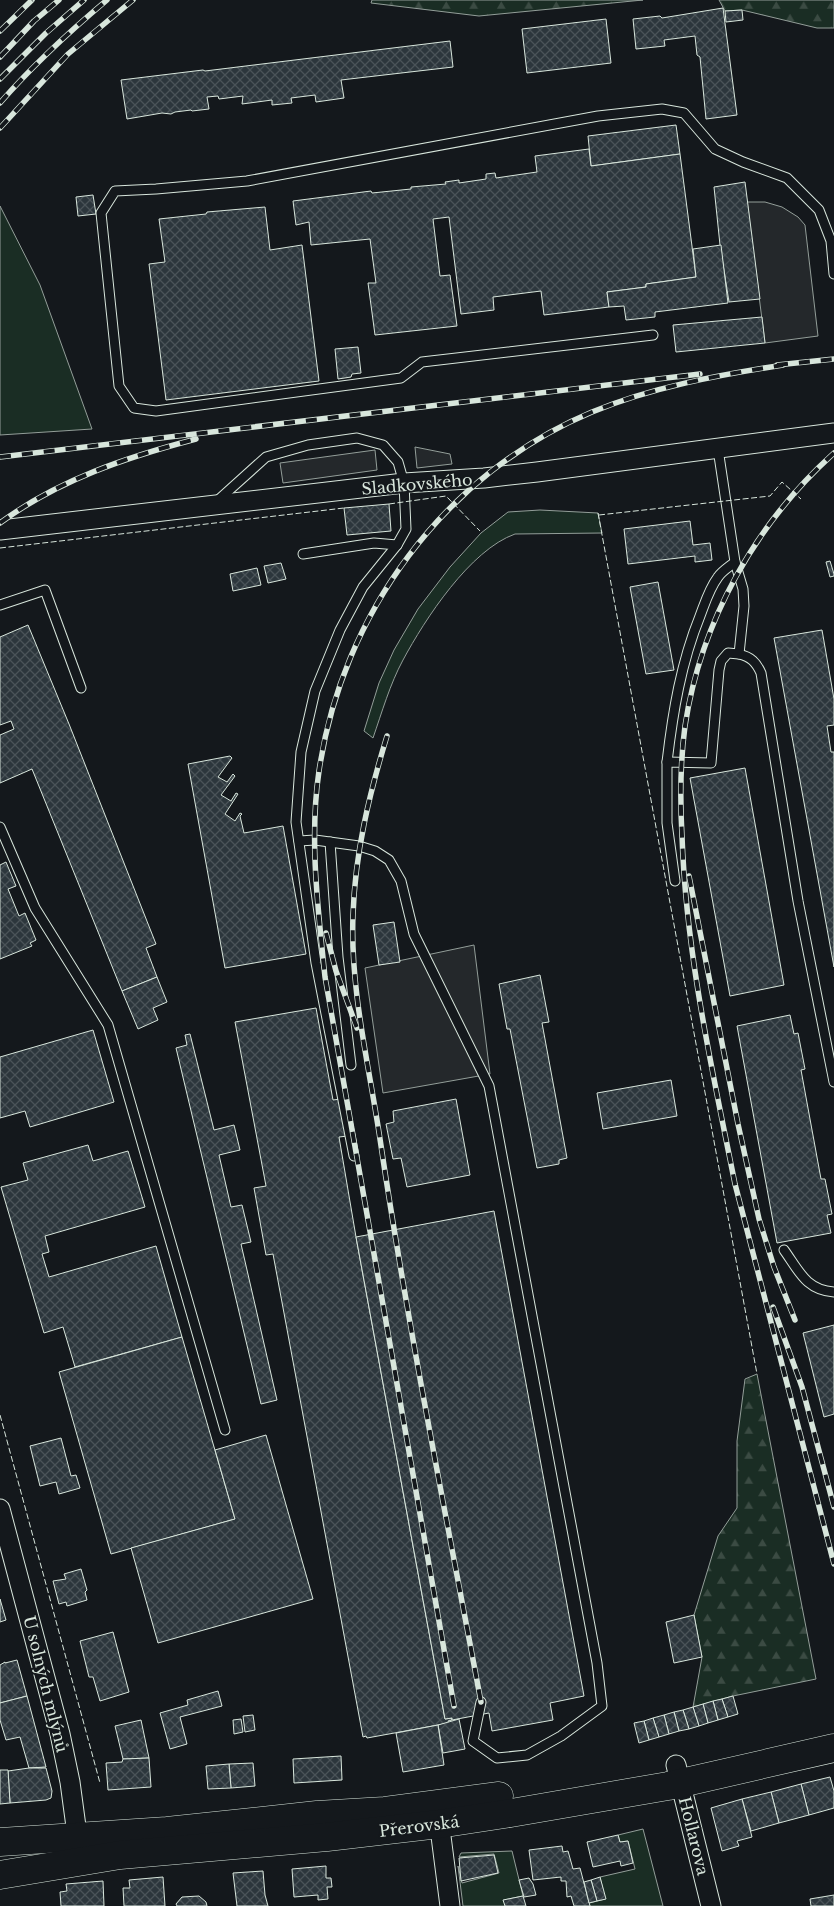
<svg xmlns="http://www.w3.org/2000/svg" width="834" height="1906" font-family="'Libre Baskerville',serif">
  <style>
    .green { fill: #1a2d24; stroke: #939e99 }
    .forest { fill: url(#forest-firs); stroke: #939e99 }
    .parking { fill: #24282b; stroke: #939e99 }
    .building { fill: url(#building-cross-hatch); stroke: #d8e6dc }
    .lines { fill: none; stroke-linecap: round; stroke-linejoin: round }
    .lane-casing { stroke: #d8e6dc; stroke-width: 11 }
    .street-casing { stroke: #d8e6dc; stroke-width: 21 }
    .primary-casing { stroke: #d8e6dc; stroke-width: 29 }
    .lane { stroke: #14181c; stroke-width: 9 }
    .street { stroke: #14181c; stroke-width: 19 }
    .primary { stroke: #14181c; stroke-width: 28 }
    .rail-casing { stroke: #d8e6dc; stroke-width: 5.5 }
    .rail { stroke: #14181c; stroke-width: 4; stroke-dasharray: 11; stroke-linecap: butt }
    .fence { stroke: #d8e6dc; stroke-width: 1; stroke-dasharray: 6 2.5; stroke-linecap: butt }
    .labels { text-anchor: middle; dominant-baseline: central; stroke-width: 4; stroke-linejoin: round; paint-order: stroke }
    .street-label { font-size: 16px; fill: #d8e6dc; stroke: #14181c }
  </style>
  <defs>
    <pattern id="forest-firs" width="22" height="20" patternUnits="userSpaceOnUse" patternTransform="scale(1.25)"><rect width="22" height="20" fill="#1a2d24"/><path d="M5 1l3.5 6h-7zM16 11l3.5 6h-7z" fill="#3b4b43"/></pattern>
    <pattern id="building-cross-hatch" width="8" height="8" patternUnits="userSpaceOnUse" patternTransform="scale(1.25)"><rect width="8" height="8" fill="#2c363c"/><path d="M0 0l8 8M0 8l8-8" fill="none" stroke="#4a5358"/></pattern>
  </defs>
  <rect width="100%" height="100%" fill="#14181c"/>
  <g class="green">
    <polygon points="0,206 40,285 92,429 0,435"/>
    <path d="M540 510 598 513 602 533 515 534C470 550 425 619 403 660 390 684 382 712 373 738L364 731 379 683 394 650 418 609 450 567 481 533 508 512Z"/>
    <polygon points="643,1829 663,1906 590,1906 589,1903 605,1899 600,1877 635,1869 628,1841 620,1842 618,1835"/>
    <polygon points="512,1851 523,1896 504,1900 505,1906 463,1906 458,1866 462,1883 499,1873 494,1854 459,1857 461,1853"/>
  </g>
  <g class="forest">
    <polygon points="372,0 643,0 479,16 371,3"/>
    <polygon points="719,0 834,0 834,28 817,28 742,10 725,11"/>
    <polygon points="757,1374 816,1679 733,1696 693,1707 702,1657 694,1615 718,1536 737,1508 737,1441 745,1379"/>
  </g>
  <g class="parking">
    <polygon points="747,202 765,202 782,207 798,217 805,225 818,336 765,343"/>
    <polygon points="415,447 450,454 452,464 417,468"/>
    <polygon points="375,450 377,470 283,483 280,463"/>
    <polygon points="474,945 490,1074 383,1093 365,968"/>
  </g>
  <g class="building">
    <polygon points="723,8 737,115 706,119 700,57 697,55 695,36 664,40 665,46 636,49 633,19 660,16 662,18"/>
    <polygon points="742,10 743,20 726,22 725,11"/>
    <polygon points="606,19 611,63 527,73 522,29"/>
    <polygon points="450,41 453,67 341,80 344,98 316,102 315,95 291,98 292,103 272,105 272,100 242,104 243,96 219,99 218,96 207,97 209,109 192,111 191,110 175,112 171,114 162,113 127,119 121,80 203,70 205,71"/>
    <polygon points="676,125 680,154 591,166 588,136"/>
    <polygon points="589,149 591,166 680,154 696,277 646,284 646,287 607,292 609,307 544,315 541,291 493,297 494,310 461,314 449,217 433,219 440,276 450,275 457,326 375,335 368,283 376,283 370,239 311,245 309,222 296,225 293,201 371,191 372,193 411,189 411,187 446,184 445,182 459,180 459,183 486,179 486,174 495,173 496,178 537,172 535,156"/>
    <polygon points="745,182 760,299 729,302 720,245 714,187"/>
    <polygon points="93,195 96,214 78,216 76,197"/>
    <polygon points="265,207 270,250 302,245 319,381 166,400 149,264 165,262 159,219 206,214 207,212"/>
    <polygon points="721,245 728,303 655,312 655,317 626,320 624,306 609,307 607,292 646,287 646,284 696,277 693,249"/>
    <polygon points="762,317 765,343 676,352 673,325"/>
    <polygon points="358,347 361,373 352,374 351,377 338,379 335,349"/>
    <polygon points="389,504 391,531 347,535 344,508"/>
    <polygon points="690,521 693,545 710,543 712,560 695,562 695,556 628,564 624,529"/>
    <polygon points="830,561 834,574 834,576 830,577 826,562"/>
    <polygon points="281,563 286,579 268,583 264,566"/>
    <polygon points="257,568 261,585 233,591 230,574"/>
    <polygon points="658,582 674,670 646,674 630,587"/>
    <polygon points="28,625 69,724 156,944 146,948 157,977 122,991 32,769 0,783 0,735 14,729 11,721 0,725 0,637"/>
    <polygon points="822,630 834,699 834,725 827,726 831,752 834,752 834,967 774,638"/>
    <polygon points="230,756 232,758 218,777 227,782 233,774 235,776 221,795 231,801 236,793 238,794 225,814 235,821 240,813 242,814 240,816 244,833 283,826 306,954 225,968 188,764"/>
    <polygon points="745,768 784,985 730,996 690,778"/>
    <polygon points="6,862 16,886 8,889 19,916 25,913 36,940 30,943 32,946 0,959 0,865"/>
    <polygon points="394,922 400,962 379,965 373,925"/>
    <polygon points="540,975 549,1022 542,1023 567,1158 559,1160 559,1164 537,1168 510,1029 507,1029 499,984"/>
    <polygon points="157,977 167,1002 153,1008 158,1020 138,1029 122,991"/>
    <polygon points="316,1008 333,1100 341,1099 348,1136 339,1137 356,1237 445,1719 452,1718 452,1720 448,1721 449,1723 367,1738 366,1736 363,1737 273,1254 266,1255 254,1188 266,1186 235,1022"/>
    <polygon points="790,1015 794,1034 798,1033 805,1069 801,1070 821,1179 825,1179 832,1214 827,1215 831,1233 777,1243 737,1026"/>
    <polygon points="93,1030 114,1102 30,1127 25,1111 0,1118 0,1057"/>
    <polygon points="190,1034 214,1130 234,1125 240,1150 219,1155 231,1207 242,1205 251,1242 241,1244 277,1400 261,1404 176,1048 187,1045 185,1035"/>
    <polygon points="671,1080 677,1116 603,1129 597,1093"/>
    <polygon points="456,1099 470,1175 407,1187 401,1158 393,1159 386,1124 394,1122 393,1111"/>
    <polygon points="88,1145 93,1161 128,1151 145,1207 45,1236 49,1252 42,1254 49,1277 156,1246 182,1337 75,1367 63,1327 44,1333 1,1187 28,1180 23,1163"/>
    <polygon points="494,1211 584,1696 550,1703 553,1720 492,1731 489,1713 452,1720 452,1718 445,1719 356,1237"/>
    <polygon points="834,1325 834,1414 824,1417 803,1333"/>
    <polygon points="182,1337 235,1519 111,1554 59,1372"/>
    <polygon points="266,1435 313,1599 158,1643 131,1548 235,1519 215,1450"/>
    <polygon points="61,1438 71,1476 76,1475 80,1488 59,1494 56,1482 40,1486 30,1446"/>
    <polygon points="81,1569 87,1590 85,1592 87,1600 67,1606 66,1602 59,1604 53,1581 66,1579 64,1574"/>
    <polygon points="0,1599 6,1620 0,1622"/>
    <polygon points="694,1615 702,1657 674,1663 666,1622"/>
    <polygon points="113,1632 129,1692 100,1701 93,1677 89,1677 80,1641"/>
    <polygon points="17,1660 27,1696 0,1703 0,1665 5,1662 5,1663"/>
    <polygon points="218,1691 222,1706 180,1717 187,1744 170,1749 160,1713 188,1705 187,1700"/>
    <polygon points="27,1696 46,1767 29,1768 20,1737 6,1740 0,1720 0,1703"/>
    <polygon points="733,1696 738,1714 728,1717 722,1699"/>
    <polygon points="722,1699 728,1717 718,1720 713,1701"/>
    <polygon points="713,1701 718,1720 708,1723 703,1704"/>
    <polygon points="703,1704 708,1723 699,1726 693,1707"/>
    <polygon points="693,1707 699,1726 689,1729 683,1710"/>
    <polygon points="683,1710 689,1729 679,1731 674,1712"/>
    <polygon points="674,1712 679,1731 669,1734 664,1715"/>
    <polygon points="253,1715 255,1730 245,1732 243,1716"/>
    <polygon points="664,1715 669,1734 659,1737 653,1718"/>
    <polygon points="653,1718 659,1737 649,1740 644,1721"/>
    <polygon points="241,1719 243,1732 234,1734 233,1720"/>
    <polygon points="459,1719 465,1749 443,1753 438,1725"/>
    <polygon points="141,1720 149,1758 123,1759 115,1726"/>
    <polygon points="644,1721 649,1740 639,1743 634,1723"/>
    <polygon points="438,1725 444,1765 403,1772 396,1733"/>
    <polygon points="341,1756 342,1780 294,1783 293,1759"/>
    <polygon points="149,1758 151,1787 108,1790 106,1763 122,1762 123,1759"/>
    <polygon points="253,1763 255,1786 231,1788 229,1764"/>
    <polygon points="229,1764 231,1788 208,1789 206,1766"/>
    <polygon points="29,1768 46,1768 52,1791 51,1798 46,1800 10,1803 8,1771"/>
    <polygon points="0,1770 8,1770 10,1803 0,1804"/>
    <polygon points="830,1777 834,1791 834,1808 809,1815 801,1784"/>
    <polygon points="801,1784 809,1815 779,1823 771,1792"/>
    <polygon points="771,1792 779,1823 751,1831 742,1799"/>
    <polygon points="742,1799 752,1837 737,1841 739,1846 722,1851 711,1808"/>
    <polygon points="618,1835 620,1842 628,1841 633,1863 621,1866 620,1861 593,1867 587,1842"/>
    <polygon points="562,1846 563,1852 568,1851 573,1869 580,1868 590,1906 574,1906 571,1896 567,1897 566,1881 561,1881 561,1877 533,1880 529,1850"/>
    <polygon points="494,1855 498,1873 461,1881 459,1858"/>
    <polygon points="326,1866 326,1878 331,1878 332,1887 327,1887 328,1899 318,1900 318,1895 294,1897 292,1869"/>
    <polygon points="263,1871 265,1895 268,1906 237,1906 233,1873"/>
    <polygon points="163,1877 165,1906 124,1906 123,1888 130,1888 129,1880"/>
    <polygon points="600,1877 606,1899 597,1901 591,1880"/>
    <polygon points="529,1878 533,1884 536,1895 524,1897 519,1880"/>
    <polygon points="591,1880 597,1901 589,1903 584,1882"/>
    <polygon points="103,1881 104,1906 61,1906 60,1892 67,1891 66,1884"/>
    <polygon points="834,1895 834,1906 811,1906 810,1899"/>
    <polygon points="199,1896 206,1902 207,1906 177,1906 176,1904 182,1897"/>
    <polygon points="523,1896 526,1906 505,1906 503,1900"/>
  </g>
  <g class="lines">
    <g class="lane-casing">
      <g id="lane">
        <polyline points="653,335 422,362 401,378 156,411 134,408 119,386 101,213 115,191 156,189 247,181 598,116 662,109 684,113 715,149 743,162 787,178 819,210 831,241 834,274"/>
        <path d="M718 449 735 562 743 589 744 606 739 654C751 657 756 662 761 673L798 901 834 1082"/>
        <polyline points="216,502 266,457 308,445 357,438 383,445 398,462 404,483 406,529 397,545 363,587 340,630 315,691 301,752 296,822 316,963 354,1156"/>
        <polyline points="303,554 374,543 397,545"/>
        <polyline points="0,605 45,590 81,688"/>
        <path d="M667 762C673 711 681 663 700 616 705 603 709 589 718 577 722 571 729 567 735 562"/>
        <polyline points="0,827 35,908 108,1025 225,1430"/>
        <polyline points="299,841 315,840 359,846 375,851 389,860 401,881 414,934 489,1086 597,1663 602,1706 561,1736 527,1755 497,1758 473,1741 481,1702"/>
        <polyline points="330,842 338,957 351,1065"/>
        <polyline points="675,881 667,823 667,762 711,763 719,670 721,661 728,653 739,654"/>
        <path d="M784 1250C799 1271 806 1290 834 1292"/>
      </g>
    </g>
    <g class="street-casing">
      <g id="street">
        <polyline points="0,530 404,483 484,478 537,472 834,433"/>
        <polyline points="0,1509 60,1734 70,1782 79,1849"/>
        <polyline points="676,1765 711,1906"/>
        <polyline points="438,1813 450,1906"/>
      </g>
    </g>
    <g class="primary-casing">
      <g id="primary">
        <polyline points="0,1842 167,1831 317,1815 385,1811 499,1796"/>
        <polyline points="0,1875 120,1855 327,1837 439,1824 511,1813 668,1786 834,1748"/>
      </g>
    </g>
    <use href="#lane" class="lane"/>
    <use href="#street" class="street"/>
    <use href="#primary" class="primary"/>
    <g class="rail-casing">
      <g id="rail">
        <polyline points="0,31 32,0"/>
        <polyline points="0,57 34,21 59,0"/>
        <polyline points="0,79 46,33 84,0"/>
        <path d="M0 103C33 65 69 32 107 0"/>
        <polyline points="0,128 68,54 133,0"/>
        <polyline points="777,365 834,359"/>
        <path d="M834 453C755 524 701 621 685 726 680 763 680 799 682 836 686 954 712 1069 735 1184L834 1564"/>
        <polyline points="0,457 700,374"/>
        <path d="M0 523C58 480 127 457 196 439"/>
        <path d="M387 736C369 795 355 853 353 915 350 990 369 1065 380 1139 408 1328 446 1515 481 1702"/>
        <polyline points="689,876 738,1124 759,1219 774,1267 795,1320"/>
        <polyline points="326,933 336,971 357,1028"/>
        <polyline points="773,1307 802,1387 834,1507"/>
        <path d="M454 1706 325 977C318 909 309 838 319 771 342 614 444 474 592 412 652 387 719 375 783 365"/>
      </g>
    </g>
    <use href="#rail" class="rail"/>
    <g class="fence">
      <polyline points="389,504 446,496 480,531"/>
      <polyline points="598,513 757,1374"/>
      <polyline points="599,515 770,496 782,482 801,499"/>
      <polyline points="0,548 344,508"/>
      <polyline points="0,1415 100,1783"/>
    </g>
  </g>
  <g class="labels">
    <g class="street-label">
      <text transform="translate(417 484) rotate(-5)">Sladkovského</text>
      <text transform="translate(46 1684) rotate(76)">U solných mlýnů</text>
      <text transform="translate(419 1826) rotate(-7)">Přerovská</text>
      <text transform="translate(694 1836) rotate(76)">Hollarova</text>
    </g>
  </g>
</svg>
